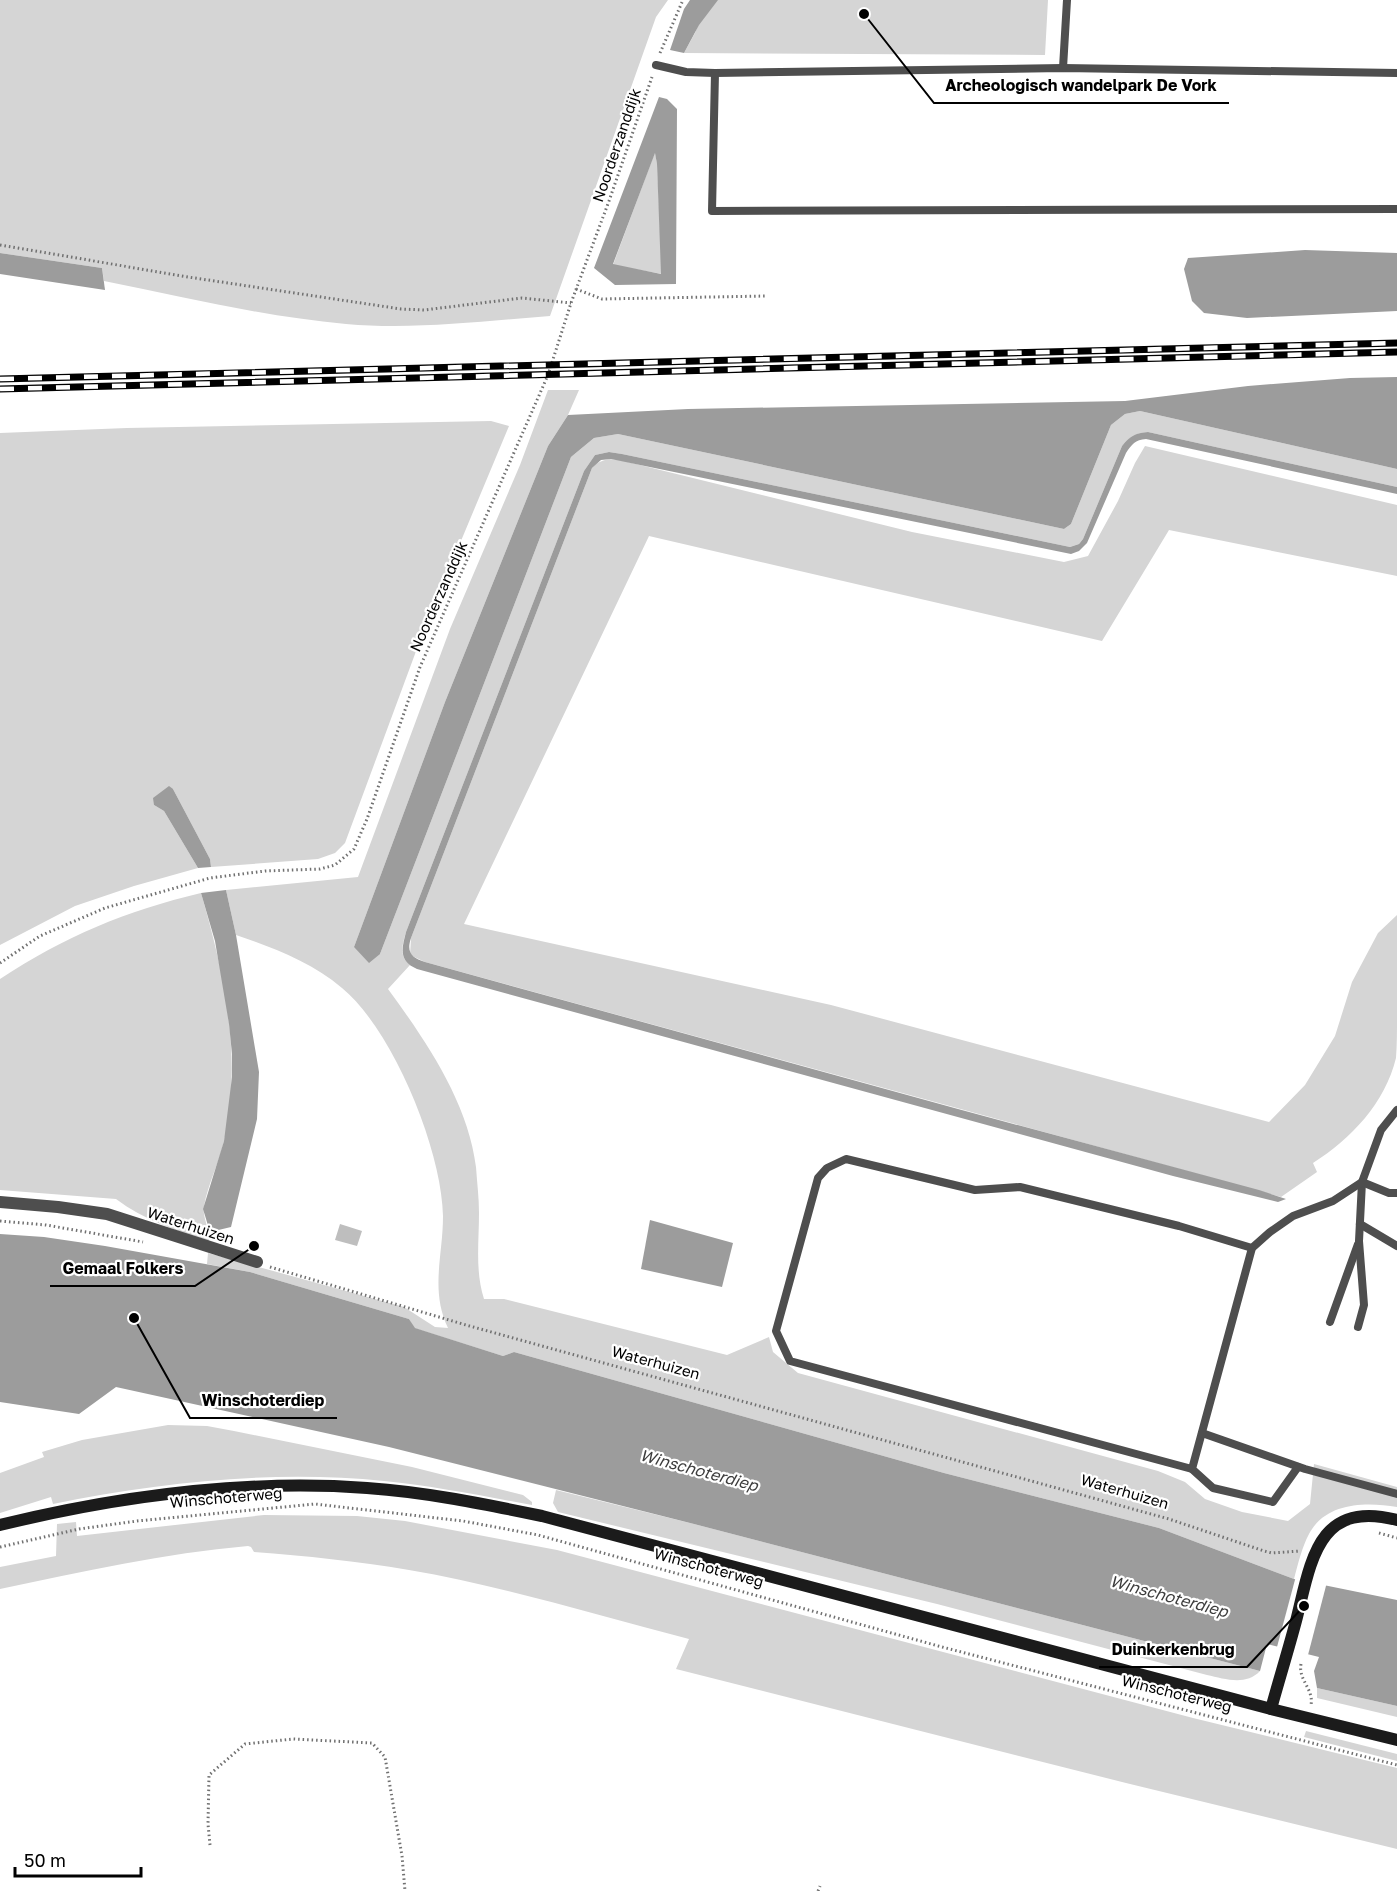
<svg xmlns="http://www.w3.org/2000/svg" width="1397" height="1891" font-family="'Golos Text',sans-serif">
  <style>
    .green { fill: #d5d5d5 }
    .water { fill: #9c9c9c; fill-rule: evenodd }
    .pier { fill: #fff }
    .building { fill: #bebebe }
    .lines { fill: none; stroke-linecap: round; stroke-linejoin: round }
    .path { stroke: #707070; stroke-width: 3; stroke-dasharray: 1.5 3; stroke-linecap: butt }
    .service { stroke: #4e4e4e; stroke-width: 8 }
    .minor { stroke: #4e4e4e; stroke-width: 12 }
    .secondary { stroke: #1b1b1b; stroke-width: 12 }
    .rail-casing { stroke: #000; stroke-width: 7 }
    .rail { stroke: #fff; stroke-width: 4.5; stroke-dasharray: 14; stroke-linecap: butt }
    .labels { text-anchor: middle; dominant-baseline: central; stroke-width: 4.5; stroke-linejoin: round; paint-order: stroke }
    .street-label { font-size: 15px; fill: #000; stroke: #fff }
    .water-label { font-size: 16px; font-style: italic; fill: #3d3d3d; stroke: #fff }
    .leader { fill: none; stroke: #000; stroke-width: 2 }
    .callout-dot { fill: #000; stroke: #fff; stroke-width: 2 }
    .callout-label { font-size: 16px; text-anchor: middle; font-weight: bold; fill: #000; stroke: #fff; stroke-width: 4.5; stroke-linejoin: round; paint-order: stroke }
  </style>
  <rect width="100%" height="100%" fill="#fff"/>
  <g class="green">
    <path d="M0 0H668L656 17 550 316C483 321 414 330 346 324 265 317 184 297 104 281L102 268 0 253Z"/>
    <polygon points="708,0 1048,0 1045,55 684,53 695,33"/>
    <polygon points="655,152 657,164 662,274 613,265"/>
    <path d="M548 390H579L568 415 548 446 445 702 354 947 380 954 571 457 594 438 618 434 1064 529 1071 524 1111 425 1125 414 1140 411 1397 469V487L1148 432C1136 433 1130 436 1122 446L1083 539 1079 544 1070 547 622 454 609 452 595 455 584 471 406 932C403 943 398 956 410 965L388 989C426 1041 468 1102 476 1167 477 1182 479 1198 479 1213 479 1242 475 1271 484 1299H504L727 1355 769 1337 773 1352 798 1373 1158 1471 1185 1482 1205 1499 1242 1512 1288 1521 1310 1504 1314 1464 1397 1487V1507C1366 1502 1326 1502 1309 1534 1302 1547 1298 1564 1294 1579L1159 1528 944 1473 514 1352 503 1356 414 1328 409 1319 250 1272 207 1264 208 1253 404 1307 435 1327 448 1328C430 1290 443 1256 443 1216 442 1150 393 1030 342 988 311 962 274 948 236 935L226 890 358 877 450 629 520 465Z"/>
    <polygon points="491,421 509,426 425,627 345,843 335,853 318,859 211,867 210,859 173,789 154,805 164,811 198,868 134,886 75,906 0,945 0,433 127,428"/>
    <path d="M1145 446 1397 505V576L1169 530 1102 641 649 536 464 924 831 1005 1269 1122 1305 1085 1335 1036 1352 982 1378 933 1397 915C1397 949 1397 983 1397 1016 1397 1030 1397 1045 1396 1058 1385 1103 1351 1139 1313 1163L1317 1172 1281 1197 425 962 410 955 411 938 592 468C605 454 620 460 636 464L912 532 1064 562 1088 556 1118 501 1135 463Z"/>
    <path d="M201 893C224 972 243 1059 224 1141 219 1163 208 1184 204 1206 202 1217 210 1229 209 1242 176 1230 144 1220 116 1199L0 1190V979C65 936 126 911 201 893Z"/>
    <path d="M168 1425 207 1426 234 1431 412 1467 523 1495 532 1502V1505C483 1496 434 1486 384 1481 274 1470 161 1482 53 1504L51 1497 0 1513V1473L44 1457 42 1452 82 1440Z"/>
    <path d="M556 1490 694 1524 1260 1671C1246 1686 1225 1679 1207 1675L937 1604 558 1512 553 1503Z"/>
    <path d="M264 1515 357 1516 405 1521 557 1550 1193 1718 1397 1768V1849L1126 1783 676 1669 689 1639C596 1615 503 1586 409 1570 357 1561 306 1556 254 1552L251 1547 248 1546C165 1553 82 1572 0 1589V1567L56 1556 57 1524 76 1522 77 1536Z"/>
    <polygon points="1317,1688 1397,1706 1397,1717 1317,1698"/>
    <polygon points="1306,1731 1397,1754 1397,1761 1304,1737"/>
  </g>
  <g class="water">
    <polygon points="690,0 718,0 699,25 684,53 670,50 684,9"/>
    <path d="M659 97 667 99 677 109 676 284 615 285 594 268ZM655 153 657 164 661 274 613 264Z"/>
    <polygon points="1305,250 1397,253 1397,311 1247,318 1204,313 1192,301 1184,269 1188,258"/>
    <polygon points="0,253 102,268 105,290 0,274"/>
    <polygon points="1397,377 1397,469 1140,411 1125,414 1111,425 1071,524 1064,529 618,434 594,438 571,457 380,954 369,963 354,947 445,702 548,446 568,415 688,409 1125,401 1248,386 1350,378"/>
    <path d="M1148 432 1397 487V494L1146 439C1135 440 1132 444 1126 453L1087 543 1079 551 1071 554 611 459 601 460 592 468 411 938C406 953 412 958 425 962L958 1109 1259 1190 1286 1199 1278 1202 1173 1176 417 969C398 961 402 948 406 932L584 471 595 455 609 452 622 454 1070 547 1079 544 1083 539 1122 446C1130 436 1135 433 1148 432Z"/>
    <polygon points="169,786 173,789 210,859 211,867 198,868 164,811 154,805 153,798"/>
    <polygon points="226,890 236,935 259,1072 257,1119 231,1227 210,1232 203,1209 224,1141 232,1077 232,1054 229,1024 215,941 201,893"/>
    <polygon points="650,1220 733,1243 722,1287 641,1269"/>
    <polygon points="0,1234 44,1237 105,1246 250,1272 409,1319 415,1328 503,1356 514,1352 944,1473 1159,1528 1294,1579 1397,1600 1397,1706 1317,1688 1314,1671 1319,1657 1267,1644 1260,1671 694,1524 389,1447 116,1387 79,1414 0,1402"/>
  </g>
  <polygon class="pier" points="1296,1576 1327,1582 1308,1655 1277,1647"/>
  <polygon class="building" points="340,1224 362,1231 357,1246 335,1240"/>
  <g class="lines">
    <g class="path">
      <polyline points="660,53 683,0"/>
      <polyline points="0,245 188,277 401,309 424,310 522,298 571,303"/>
      <polyline points="576,289 602,299 766,296"/>
      <polyline points="0,963 40,936 105,908 210,878 265,871 320,869 335,865 354,849 367,819 420,667 548,375 571,303 609,201 652,77"/>
      <polyline points="0,1221 46,1225 143,1242"/>
      <polyline points="270,1267 466,1325 1169,1519 1264,1551 1272,1553 1300,1551"/>
      <polyline points="1379,1533 1397,1538"/>
      <polyline points="0,1547 79,1529 137,1521 315,1504 463,1521 538,1535 942,1647 1397,1765"/>
      <path d="M1301 1664C1298 1680 1314 1689 1311 1705"/>
      <polyline points="210,1845 208,1824 209,1775 245,1744 293,1739 372,1743 385,1757 402,1856 405,1891"/>
      <polyline points="818,1891 820,1886"/>
    </g>
    <g class="service">
      <polyline points="656,65 686,72 715,73 1063,68 1397,73"/>
      <polyline points="1063,68 1067,0"/>
      <polyline points="715,73 712,211 1397,209"/>
      <polyline points="1360,1224 1397,1246"/>
      <polyline points="1330,1322 1358,1244"/>
      <polyline points="1358,1327 1364,1305 1359,1241 1362,1182 1381,1130 1397,1110"/>
      <polyline points="1202,1433 1305,1469 1397,1494"/>
      <polyline points="1298,1467 1273,1502 1213,1488 1192,1469 1252,1248 1270,1232 1293,1216 1333,1201 1362,1182 1389,1193 1397,1193"/>
      <polyline points="1192,1469 790,1361 776,1331 818,1178 827,1168 846,1159 975,1190 1020,1187 1179,1226 1252,1248"/>
    </g>
    <polyline class="minor" points="0,1202 58,1207 107,1214 257,1262"/>
    <g class="secondary">
      <path d="M0 1525C119 1496 244 1479 367 1488 426 1492 484 1504 542 1516L1271 1709 1397 1740"/>
      <path d="M1271 1709C1279 1680 1288 1651 1296 1621 1311 1562 1317 1499 1397 1520"/>
    </g>
    <g class="rail-casing">
      <g id="rail">
        <polyline points="0,379 1397,343"/>
        <polyline points="0,389 1397,352"/>
      </g>
    </g>
    <use href="#rail" class="rail"/>
  </g>
  <g class="labels">
    <g class="street-label">
      <text transform="translate(616 145) rotate(-71)">Noorderzanddijk</text>
      <text transform="translate(438 596) rotate(-66)">Noorderzanddijk</text>
      <text transform="translate(191 1225) rotate(18)">Waterhuizen</text>
      <text transform="translate(656 1362) rotate(15)">Waterhuizen</text>
      <text transform="translate(1125 1491) rotate(16)">Waterhuizen</text>
      <text transform="translate(226 1497) rotate(-5)">Winschoterweg</text>
      <text transform="translate(709 1567) rotate(15)">Winschoterweg</text>
      <text transform="translate(1177 1693) rotate(14)">Winschoterweg</text>
    </g>
    <g class="water-label">
      <text transform="translate(699 1470) rotate(15)">Winschoterdiep</text>
      <text transform="translate(1169 1596) rotate(15)">Winschoterdiep</text>
    </g>
  </g>
  <path class="leader" d="M864 14L934 103H1229M254 1246L195 1286H50M134 1318L190 1418H337M1304 1606L1247 1667H1099"/>
  <g class="callout-dot">
    <circle cx="864" cy="14" r="6"/>
    <circle cx="254" cy="1246" r="6"/>
    <circle cx="134" cy="1318" r="6"/>
    <circle cx="1304" cy="1606" r="6"/>
  </g>
  <g class="callout-label">
    <text x="1081" y="91">Archeologisch wandelpark De Vork</text>
    <text x="123" y="1274">Gemaal Folkers</text>
    <text x="263" y="1406">Winschoterdiep</text>
    <text x="1173" y="1655">Duinkerkenbrug</text>
  </g>
  <path d="M15 1867v9h126v-9" fill="none" stroke="#000000" stroke-width="3"/>
  <text x="24" y="1867" font-size="18" fill="#000000" stroke="#ffffff" stroke-width="4.5" paint-order="stroke">50 m</text>
</svg>
